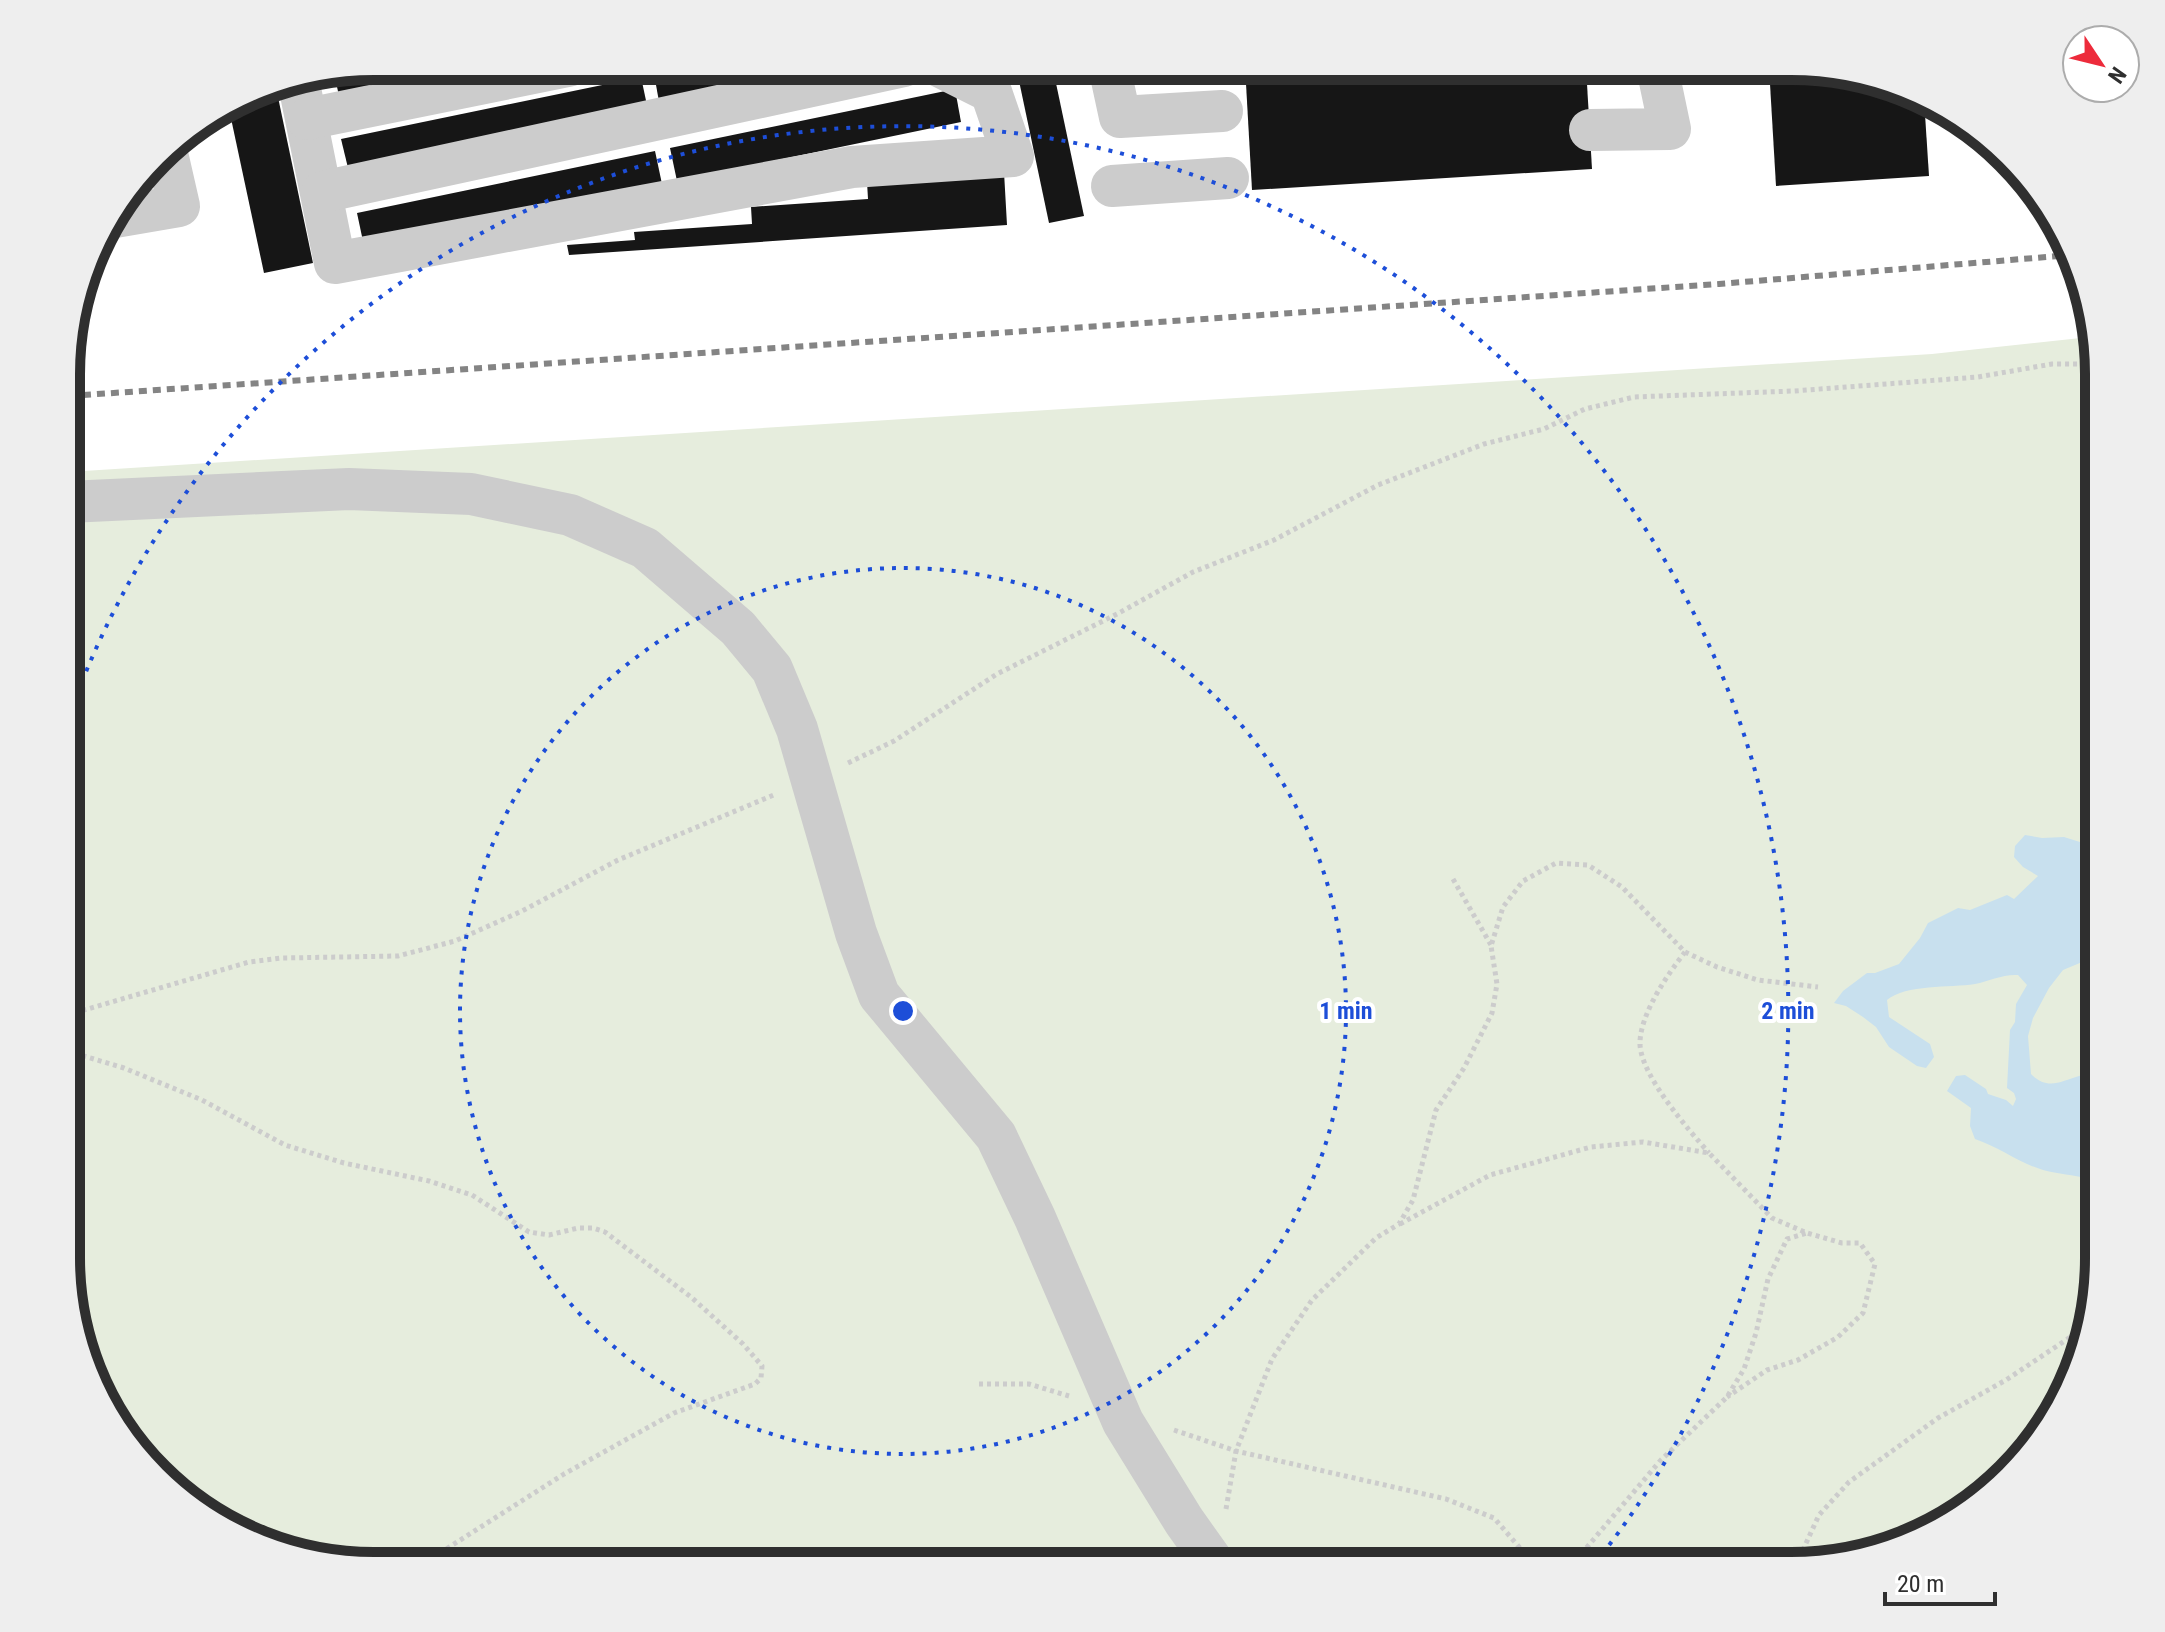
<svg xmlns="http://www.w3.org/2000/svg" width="2165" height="1632" font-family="'Roboto Condensed',sans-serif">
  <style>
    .green { fill: #e6eddd }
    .water { fill: #c8e0ee }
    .building { fill: #161616 }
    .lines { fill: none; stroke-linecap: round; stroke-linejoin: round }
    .path { stroke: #ccc; stroke-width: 5; stroke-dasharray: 4 4; stroke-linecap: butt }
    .minor { stroke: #ccc; stroke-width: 42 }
    .rail { stroke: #848484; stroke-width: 6; stroke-dasharray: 8 6; stroke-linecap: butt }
    .ring { fill: none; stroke: #1d4ed8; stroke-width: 4; stroke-dasharray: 4 8 }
    .rim { fill: none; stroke: #2f2f2f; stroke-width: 10 }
    .centre { fill: #1d4ed8; stroke: #fff; stroke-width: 4 }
    .ring-label { font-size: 24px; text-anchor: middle; font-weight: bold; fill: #1d4ed8; stroke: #fff; stroke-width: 8; stroke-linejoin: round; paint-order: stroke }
  </style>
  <rect width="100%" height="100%" fill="#fff"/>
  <polygon class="green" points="2090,337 2099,374 2098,1278 2075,1376 2023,1461 1927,1534 1791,1566 355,1565 257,1543 171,1490 98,1394 67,1278 68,472 1932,354"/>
  <path class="water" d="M2025 835 2042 838 2064 837 2099 848V955L2063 970 2049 988 2033 1018 2028 1036 2031 1074C2048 1091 2061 1081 2079 1076 2086 1074 2092 1075 2098 1072V1182C2081 1175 2062 1175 2043 1170 2019 1163 1999 1147 1975 1139L1970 1126 1971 1108 1947 1091 1956 1076 1965 1075 1986 1089 1988 1094 2006 1100 2013 1106 2016 1099 2014 1093 2007 1088 2010 1030 2015 1022 2016 1004 2027 985 2018 975C2003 974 1989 981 1975 984 1950 988 1906 984 1887 1000L1889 1017 1930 1044 1934 1057 1926 1068 1917 1066 1889 1047 1876 1027 1863 1017 1846 1006 1834 1003 1843 991 1867 973H1875L1899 964 1920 938 1928 923 1958 908 1970 910 2007 895 2014 899 2038 876 2023 867 2014 857 2015 846Z"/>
  <g class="building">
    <polygon points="374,66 475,66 339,96 334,73"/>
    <polygon points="691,66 849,66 660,107 654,74"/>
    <polygon points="1245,66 1586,67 1592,169 1252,190"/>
    <polygon points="1769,67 1810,67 1908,89 1924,99 1929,176 1776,186"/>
    <polygon points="1053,69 1084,216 1049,223 1018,76"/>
    <polygon points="641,77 648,110 349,172 341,139"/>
    <polygon points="275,83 313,263 264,273 229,109"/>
    <polygon points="955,89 961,122 677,181 670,148"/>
    <polygon points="655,151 662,184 364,246 357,213"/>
    <polygon points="1004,172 1007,225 569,255 567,245 635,240 634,232 752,224 751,207 868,199 867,182"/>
  </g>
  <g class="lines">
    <g class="path">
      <polyline points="848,763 894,741 997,674 1117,614 1193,572 1274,540 1378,485 1484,444 1544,429 1585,409 1634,397 1794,391 1978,377 2052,364 2097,364"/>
      <polyline points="1453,879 1491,945"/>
      <path d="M1685 952C1668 974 1639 1015 1640 1045 1642 1077 1688 1129 1709 1153"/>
      <polyline points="67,1015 249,962 282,958 398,956 455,941 522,911 618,860 776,794"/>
      <polyline points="67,1051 124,1068 202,1100 285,1145 344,1163 429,1181 472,1195 529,1232 549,1235 578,1228 593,1228 605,1232 691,1297 743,1344 762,1366 761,1378 755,1384 674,1413 564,1474 421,1565"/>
      <polyline points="1400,1224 1490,1175 1591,1147 1643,1142 1709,1153 1772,1218 1807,1233 1842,1243 1860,1243 1875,1264 1863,1313 1838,1337 1798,1360 1767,1370 1727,1397"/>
      <polyline points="979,1384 1029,1384 1069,1396"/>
      <polyline points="1174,1430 1236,1451 1446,1499 1494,1518 1520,1548 1525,1566"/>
      <polyline points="1226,1509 1236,1451 1272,1359 1312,1300 1376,1238 1399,1224 1413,1200 1436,1110 1464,1068 1492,1013 1497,984 1491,946 1503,907 1523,881 1556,863 1588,865 1622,887 1685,952 1717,967 1758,980 1818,987"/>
      <polyline points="1796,1565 1819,1515 1849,1482 1938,1418 2006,1380 2087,1326"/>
      <polyline points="1571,1566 1660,1461 1727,1397 1744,1369 1756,1333 1768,1279 1787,1239 1807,1233"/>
    </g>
    <g class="minor">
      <polyline points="1109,66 1120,117 1222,111"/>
      <polyline points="298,79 335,263 852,167 1013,156 991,92 939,66"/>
      <polyline points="307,119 568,66"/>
      <polyline points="1590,130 1670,129 1657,67"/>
      <polyline points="1112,186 1228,178"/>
      <polyline points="322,192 904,66"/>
      <polyline points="109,218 179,206 166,149"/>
      <polyline points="68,502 349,489 471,494 570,515 645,548 738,628 772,669 797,729 856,933 879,995 996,1136 1035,1218 1123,1422 1184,1521 1216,1566"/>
    </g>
    <polyline class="rail" points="69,396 1719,284 2071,255"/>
  </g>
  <g class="ring">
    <circle cx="903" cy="1011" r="443"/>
    <path d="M118 1420A885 885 0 0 1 88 1357M69 716A885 885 0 1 1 1596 1562"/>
  </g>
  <path d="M0 0H2165V1632H0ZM374 80H1791A294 294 0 0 1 2085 374V1258A294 294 0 0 1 1791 1552H374A294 294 0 0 1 80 1258V374A294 294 0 0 1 374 80Z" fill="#eee" fill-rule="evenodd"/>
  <path class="rim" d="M374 80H1791A294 294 0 0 1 2085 374V1258A294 294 0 0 1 1791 1552H374A294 294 0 0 1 80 1258V374A294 294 0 0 1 374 80Z"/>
  <circle cx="903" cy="1011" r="12" class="centre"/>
  <g class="ring-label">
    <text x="1346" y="1019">1 min</text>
    <text x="1788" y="1019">2 min</text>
  </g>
  <g transform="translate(2101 64) rotate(125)"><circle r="38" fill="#ffffff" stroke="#acacac" stroke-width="2"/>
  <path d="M0-6L14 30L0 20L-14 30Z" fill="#ed2b3b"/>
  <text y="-12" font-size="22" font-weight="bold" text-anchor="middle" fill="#2f2f2f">N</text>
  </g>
  <path d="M1885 1592v12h110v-12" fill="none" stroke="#2f2f2f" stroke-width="4"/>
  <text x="1897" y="1592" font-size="24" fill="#2f2f2f" stroke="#ffffff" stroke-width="6" paint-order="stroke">20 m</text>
</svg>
